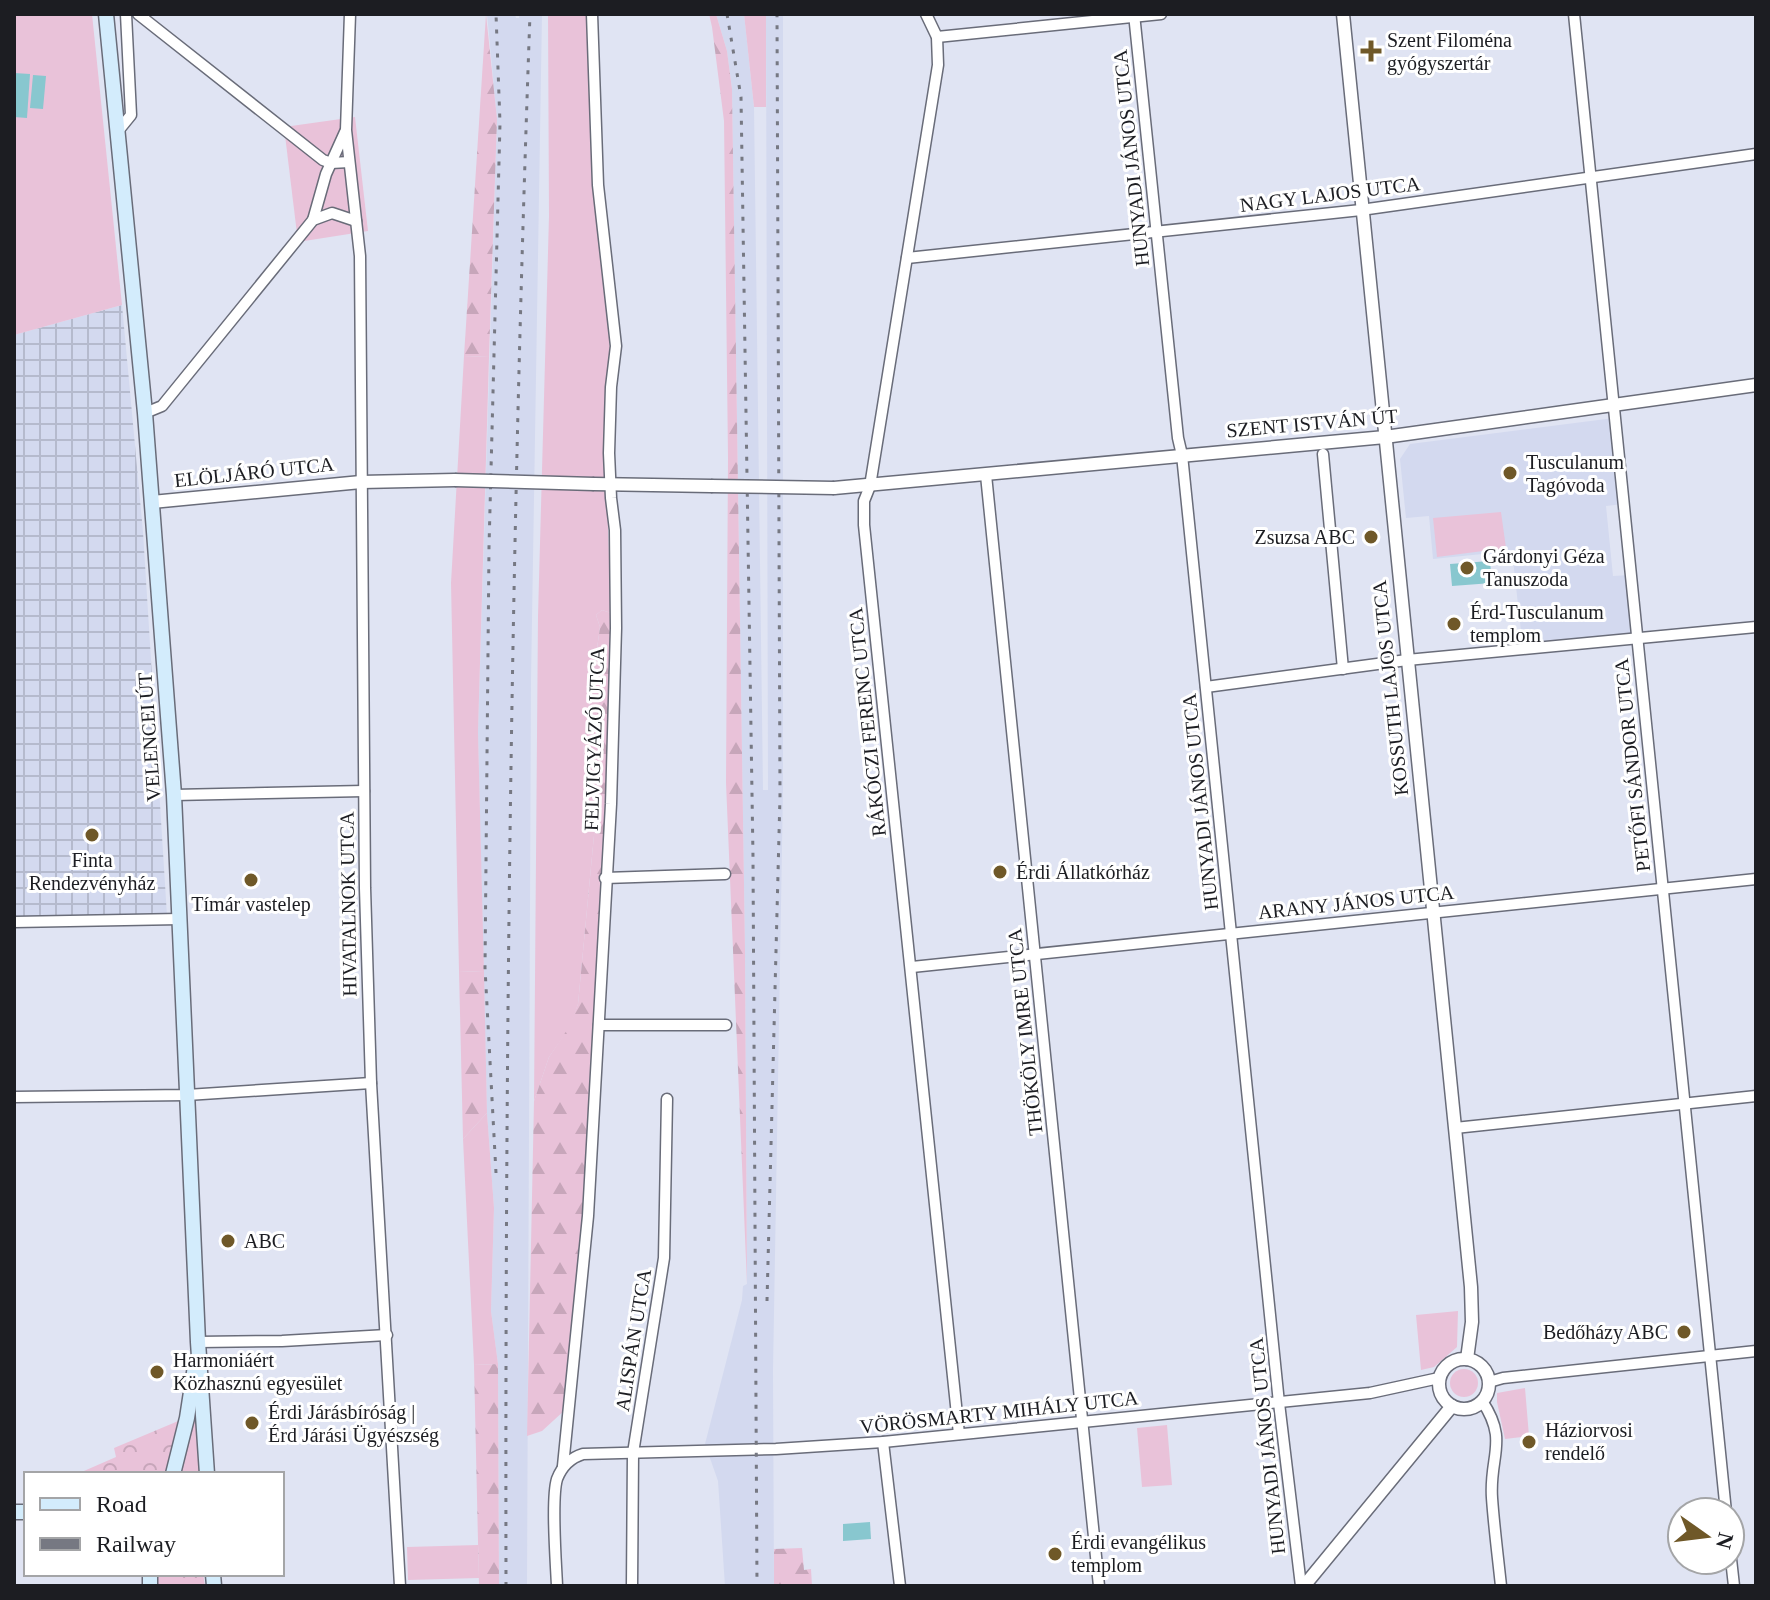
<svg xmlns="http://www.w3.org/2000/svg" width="1770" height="1600" font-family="Georgia,serif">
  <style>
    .built { fill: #d3d9ef }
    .industrial { fill: url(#industrial-grid) }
    .grass { fill: #e9c2d9 }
    .forest { fill: url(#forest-firs) }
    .park { fill: url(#park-crowns) }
    .water { fill: #88c7cf }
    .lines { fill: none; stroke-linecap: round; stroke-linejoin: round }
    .minor-casing { stroke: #696c79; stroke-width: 13 }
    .tertiary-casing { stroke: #696c79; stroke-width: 15 }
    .secondary-casing { stroke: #696c79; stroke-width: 17 }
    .minor { stroke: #fff; stroke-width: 10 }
    .tertiary { stroke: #fff; stroke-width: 12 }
    .secondary { stroke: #d3ecfc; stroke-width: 14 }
    .rail { stroke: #767882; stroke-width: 3; stroke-dasharray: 4 8; stroke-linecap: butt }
    .tertiary-bridge-casing { stroke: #696c79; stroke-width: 15; stroke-linecap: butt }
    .tertiary-bridge { stroke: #fff; stroke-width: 12 }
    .poi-dot { fill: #6f5828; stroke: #fff; stroke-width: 3 }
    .labels { text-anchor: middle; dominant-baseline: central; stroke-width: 6; stroke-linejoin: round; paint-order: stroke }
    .poi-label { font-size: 20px; fill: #1c1d22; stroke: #fff; text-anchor: start }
    .street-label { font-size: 20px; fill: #1c1d22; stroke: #fff }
  </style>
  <defs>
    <pattern id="industrial-grid" width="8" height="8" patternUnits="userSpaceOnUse" patternTransform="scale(2)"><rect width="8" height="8" fill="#d3d9ef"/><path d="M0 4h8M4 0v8" fill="none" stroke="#b5bacd"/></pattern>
    <pattern id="forest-firs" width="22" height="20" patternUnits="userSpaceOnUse" patternTransform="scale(2)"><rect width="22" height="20" fill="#e9c2d9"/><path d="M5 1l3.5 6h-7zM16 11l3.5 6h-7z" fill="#c7a6ba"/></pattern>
    <pattern id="park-crowns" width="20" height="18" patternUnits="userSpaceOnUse" patternTransform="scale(2)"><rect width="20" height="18" fill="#e9c2d9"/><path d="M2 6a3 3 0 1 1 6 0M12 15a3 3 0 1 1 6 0" fill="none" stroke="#c7a6ba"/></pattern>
  </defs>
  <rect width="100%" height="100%" fill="#e0e4f3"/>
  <g class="built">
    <polygon points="487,14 515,14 516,18 519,18 519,14 542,14 531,680 527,1586 499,1586 498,1364 491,1311 494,1208 487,1113 478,732 497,119"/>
    <polygon points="716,14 744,14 754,107 763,790 768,790 766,14 783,14 783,790 773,1371 774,1586 725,1586 718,1481 705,1444 742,1300 743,1286 747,1284 745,949 732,89 727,51"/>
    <polygon points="1614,418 1623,504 1606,506 1613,576 1630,575 1636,639 1523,649 1512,551 1433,559 1429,516 1406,518 1400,459 1410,444"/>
  </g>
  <polygon class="industrial" points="122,305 143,532 167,916 14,917 14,335"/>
  <g class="grass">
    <polygon points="14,14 92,14 122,305 14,335"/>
    <polygon points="548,14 588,14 594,184 610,348 604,414 611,613 602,610 596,615 600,627 583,751 596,814 578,1004 570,1027 549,1057 534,1101 538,616 549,216"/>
    <polygon points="744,14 766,14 766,107 754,107"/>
    <polygon points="355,117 368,231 298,242 284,127"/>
    <polygon points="464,356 489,357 478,732 484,972 459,971 451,583"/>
    <polygon points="1501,512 1506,548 1437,557 1433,518"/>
    <polygon points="487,1113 494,1208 491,1311 498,1364 474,1365 463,1139"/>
    <polygon points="1458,1311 1457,1347 1434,1367 1421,1370 1416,1315"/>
    <circle cx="1464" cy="1383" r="14"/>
    <polygon points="1525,1388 1529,1436 1505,1439 1497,1402 1497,1393"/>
    <polygon points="195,1403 204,1474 179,1474"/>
    <polygon points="1167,1425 1172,1485 1142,1487 1137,1428"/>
    <polygon points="478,1545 479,1578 408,1580 407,1547"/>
  </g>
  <g class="forest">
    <polygon points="486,14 497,119 489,357 464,356"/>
    <polygon points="709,14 716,14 727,51 732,89 745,949 747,1284 726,783 728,458 724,121 712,27"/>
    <polygon points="602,610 611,613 611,627 606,805 582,1224 565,1410 542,1431 527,1436 534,1101 549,1057 569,1027 578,1004 596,814 583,751 600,627 596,615"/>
    <polygon points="459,971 484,972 487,1113 463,1139"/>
    <polygon points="498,1364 499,1586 479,1586 474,1365"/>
    <polygon points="802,1548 804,1570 811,1569 812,1586 774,1586 774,1549"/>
  </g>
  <g class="park">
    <polygon points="183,1419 171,1466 165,1474 77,1474 116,1457 114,1448"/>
    <polygon points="156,1574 203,1574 205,1586 156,1586"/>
  </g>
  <g class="water">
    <polygon points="14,73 30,74 27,118 14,117"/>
    <polygon points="33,75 46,76 43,109 30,108"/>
    <polygon points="1490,561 1492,583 1452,586 1450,564"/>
    <polygon points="870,1522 871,1539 843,1541 843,1524"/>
  </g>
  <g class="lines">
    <g class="minor-casing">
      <g id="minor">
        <polyline points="138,14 323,160 331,163 349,162"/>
        <polyline points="350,14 346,130 360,256 365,888 371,1083 400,1586"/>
        <polyline points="926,14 937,37 938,65 870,486 864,501 864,525 959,1434"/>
        <polyline points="1134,14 1178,438 1182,455 1279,1403 1301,1586"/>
        <polyline points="1574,14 1726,1512"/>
        <polyline points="937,37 1161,14"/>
        <polyline points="118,131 131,115 126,14"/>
        <polyline points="313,220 326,174 345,132"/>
        <polyline points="907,258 1361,210 1756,154"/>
        <polyline points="145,413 162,406 313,220 332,213 356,221"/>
        <polyline points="1323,454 1343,669"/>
        <polyline points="986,475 1099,1586"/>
        <polyline points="1206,687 1407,660 1756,627"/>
        <polyline points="174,795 364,791"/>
        <polyline points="605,878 725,874"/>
        <polyline points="14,922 180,919"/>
        <polyline points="912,967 1756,879"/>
        <polyline points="599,1025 726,1025"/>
        <polyline points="14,1097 187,1095 371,1083"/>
        <polyline points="1455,1128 1756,1096"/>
        <polyline points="198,1342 282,1341 387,1335"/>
        <polyline points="1489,1382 1503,1378 1756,1351"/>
        <path d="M1482 1401C1509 1441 1489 1456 1492 1498 1494 1527 1498 1557 1501 1586"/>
        <polyline points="883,1442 900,1586"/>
        <polyline points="563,1466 588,1216 611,804 616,628 615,530 611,498 609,453 611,387 616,346 598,185 592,14"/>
        <polyline points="1730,1550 1734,1586"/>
        <path d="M557 1586C556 1562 551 1499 557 1479 562 1466 570 1458 583 1454L776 1449 883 1442 1370 1393 1439 1378"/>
        <polyline points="632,1586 633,1453 664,1258 667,1099"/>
      </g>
    </g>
    <g class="tertiary-casing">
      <g id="tertiary">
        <polyline points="1343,14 1471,1287 1472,1322 1467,1359"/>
        <polyline points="594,484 711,486"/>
        <polyline points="834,488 1385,437 1756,385"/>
        <polyline points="152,502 361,482 455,480"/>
        <circle cx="1464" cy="1384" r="25"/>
        <polyline points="1304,1586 1452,1406"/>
      </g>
    </g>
    <g class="secondary-casing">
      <g id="secondary">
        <polyline points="106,14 145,413 174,795 198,1342 207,1474"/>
        <polyline points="173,1474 187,1418 195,1366"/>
        <polyline points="14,1512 26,1512"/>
        <polyline points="213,1574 214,1586"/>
        <polyline points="150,1586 150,1574"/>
      </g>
    </g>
    <use href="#minor" class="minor"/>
    <use href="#tertiary" class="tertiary"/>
    <use href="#secondary" class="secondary"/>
    <g class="rail">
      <polyline points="727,14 741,97 753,857 757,1586"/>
      <polyline points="496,1173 485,968 489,547 500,123 496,14"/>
      <polyline points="767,1301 780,796 777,14"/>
      <path d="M506 1586C505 1062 511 538 530 14"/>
    </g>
    <g class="tertiary-bridge-casing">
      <g id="tertiary-bridge">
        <polyline points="455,480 594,484"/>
        <polyline points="711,486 834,488"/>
      </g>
    </g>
    <use href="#tertiary-bridge" class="tertiary-bridge"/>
  </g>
  <g class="poi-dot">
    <path d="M1367 39h8v8h8v8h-8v8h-8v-8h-8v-8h8z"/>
    <circle cx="1510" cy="473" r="8"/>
    <circle cx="1371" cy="537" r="8"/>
    <circle cx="1467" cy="568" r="8"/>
    <circle cx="1454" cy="624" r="8"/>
    <circle cx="92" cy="835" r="8"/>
    <circle cx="1000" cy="872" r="8"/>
    <circle cx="251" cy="880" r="8"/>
    <circle cx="228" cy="1241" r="8"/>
    <circle cx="1684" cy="1332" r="8"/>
    <circle cx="157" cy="1372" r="8"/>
    <circle cx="252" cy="1423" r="8"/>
    <circle cx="1529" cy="1442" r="8"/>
    <circle cx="1055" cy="1554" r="8"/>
  </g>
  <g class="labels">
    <g class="poi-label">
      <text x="1387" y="40">Szent Filoména<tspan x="1387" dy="23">gyógyszertár</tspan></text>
      <text x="1526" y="462">Tusculanum<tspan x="1526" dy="23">Tagóvoda</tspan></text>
      <text x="1355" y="537" text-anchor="end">Zsuzsa ABC</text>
      <text x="1483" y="556">Gárdonyi Géza<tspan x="1483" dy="23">Tanuszoda</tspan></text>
      <text x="1470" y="612">Érd-Tusculanum<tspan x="1470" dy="23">templom</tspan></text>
      <text x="92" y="860" text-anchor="middle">Finta<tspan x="92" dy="23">Rendezvényház</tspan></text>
      <text x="1016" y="872">Érdi Állatkórház</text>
      <text x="251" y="904" text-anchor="middle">Tímár vastelep</text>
      <text x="244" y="1241">ABC</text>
      <text x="1668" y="1332" text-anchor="end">Bedőházy ABC</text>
      <text x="173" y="1360">Harmoniáért<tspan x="173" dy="23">Közhasznú egyesület</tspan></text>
      <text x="268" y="1412">Érdi Járásbíróság |<tspan x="268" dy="23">Érd Járási Ügyészség</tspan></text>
      <text x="1545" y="1430">Háziorvosi<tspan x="1545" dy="23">rendelő</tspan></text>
      <text x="1071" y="1542">Érdi evangélikus<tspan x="1071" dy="23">templom</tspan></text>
    </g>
    <g class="street-label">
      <text transform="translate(1131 158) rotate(-96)">HUNYADI JÁNOS UTCA</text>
      <text transform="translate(1330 194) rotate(-7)">NAGY LAJOS UTCA</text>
      <text transform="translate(1312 423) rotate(-5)">SZENT ISTVÁN ÚT</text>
      <text transform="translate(254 472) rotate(-6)">ELÖLJÁRÓ UTCA</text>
      <text transform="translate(1390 688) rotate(-96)">KOSSUTH LAJOS UTCA</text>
      <text transform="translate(867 722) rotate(-96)">RÁKÓCZI FERENC UTCA</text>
      <text transform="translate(149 737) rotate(-94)">VELENCEI ÚT</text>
      <text transform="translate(594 739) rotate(-88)">FELVIGYÁZÓ UTCA</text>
      <text transform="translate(1632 765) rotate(-96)">PETŐFI SÁNDOR UTCA</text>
      <text transform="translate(1200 802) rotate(-96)">HUNYADI JÁNOS UTCA</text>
      <text transform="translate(1356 902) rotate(-6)">ARANY JÁNOS UTCA</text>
      <text transform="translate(348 904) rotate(-91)">HIVATALNOK UTCA</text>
      <text transform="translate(1025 1032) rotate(-96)">THÖKÖLY IMRE UTCA</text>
      <text transform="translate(633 1340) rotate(-81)">ALISPÁN UTCA</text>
      <text transform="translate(999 1412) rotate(-6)">VÖRÖSMARTY MIHÁLY UTCA</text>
      <text transform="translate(1267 1446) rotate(-96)">HUNYADI JÁNOS UTCA</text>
    </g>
  </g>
  <rect width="1770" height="1600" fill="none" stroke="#1c1d22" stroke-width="32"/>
  <rect x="24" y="1472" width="260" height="104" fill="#ffffff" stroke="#a4a5a7" stroke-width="2"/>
  <rect x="40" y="1498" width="40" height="12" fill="#d3ecfc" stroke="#a4a5a7" stroke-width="2"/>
  <text x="96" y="1512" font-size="24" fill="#1c1d22">Road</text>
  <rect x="40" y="1538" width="40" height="12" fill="#767882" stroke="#a4a5a7" stroke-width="2"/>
  <text x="96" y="1552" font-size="24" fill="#1c1d22">Railway</text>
  <g transform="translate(1706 1536) rotate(104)"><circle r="38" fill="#ffffff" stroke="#a4a5a7" stroke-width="2"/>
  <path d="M0-6L14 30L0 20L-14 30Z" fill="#6f5828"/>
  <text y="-12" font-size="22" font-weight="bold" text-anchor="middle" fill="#1c1d22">N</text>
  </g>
</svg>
